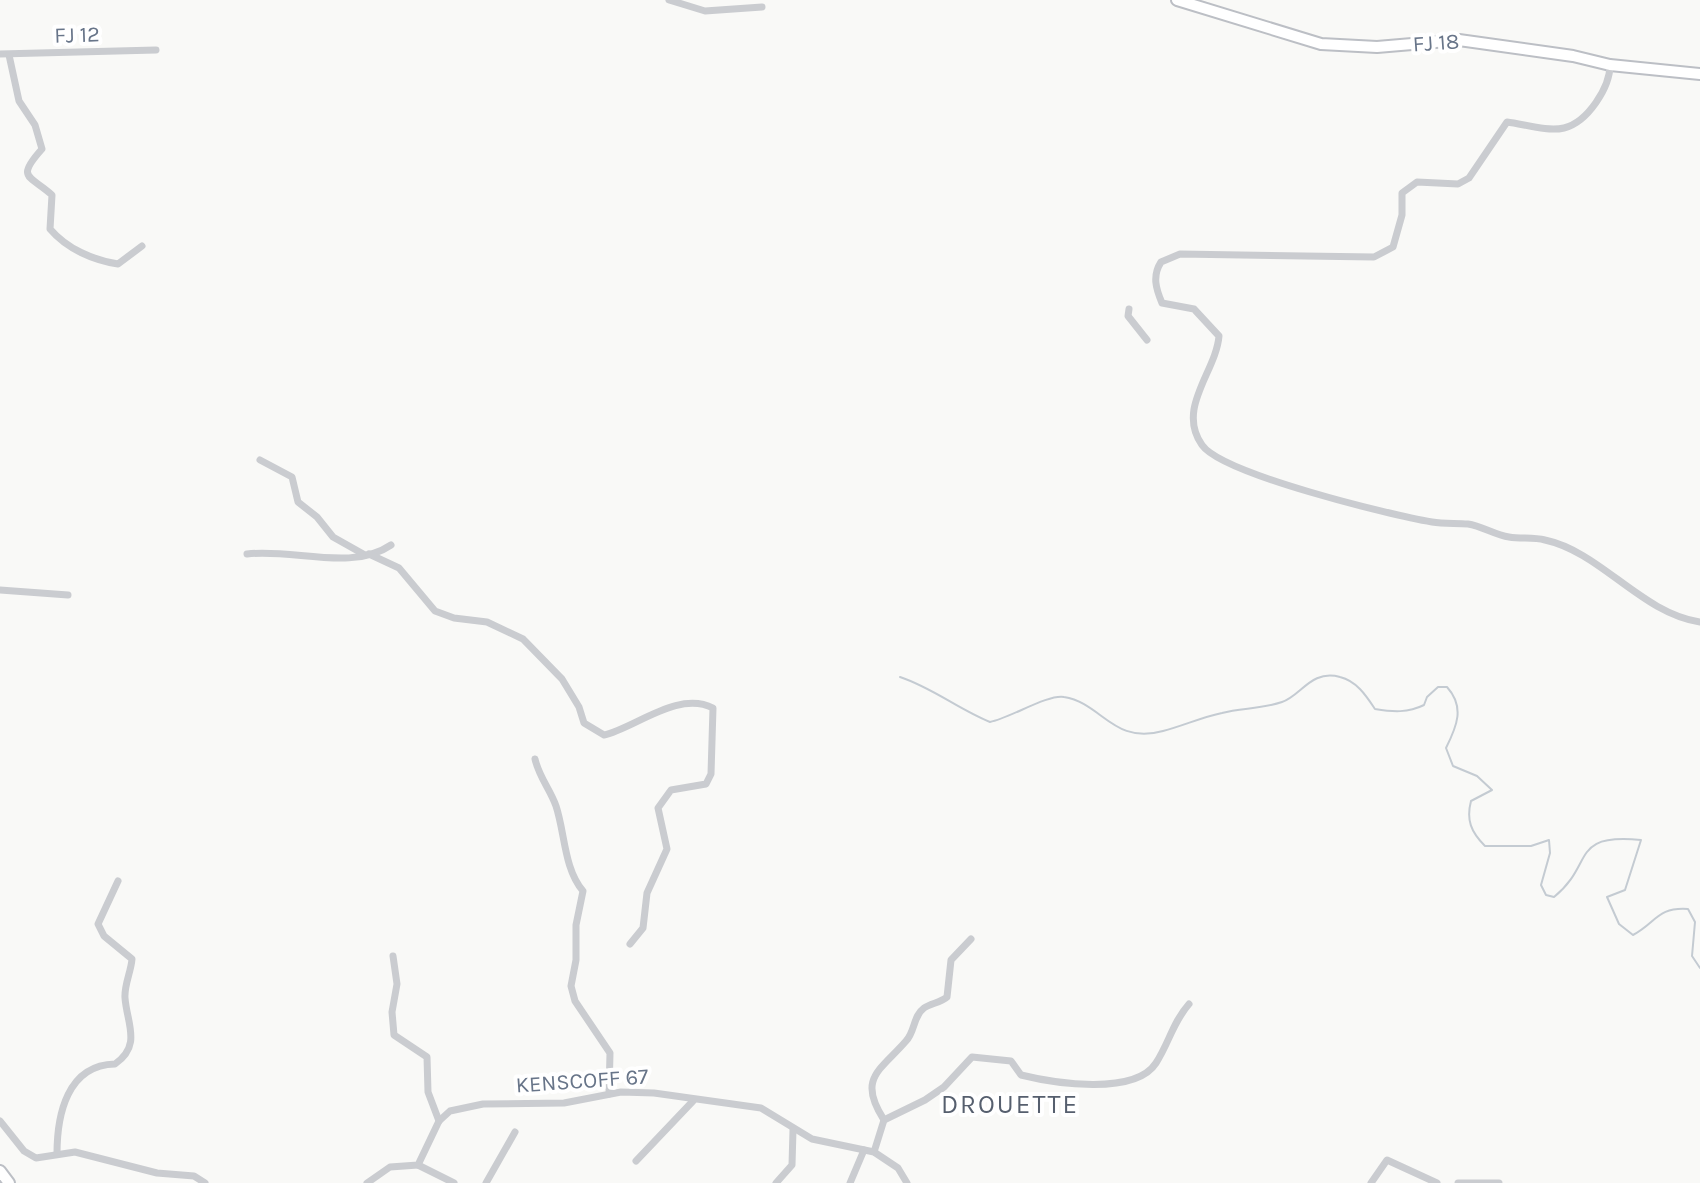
<svg xmlns="http://www.w3.org/2000/svg" width="1700" height="1183" font-family="Karla,sans-serif">
  <style>
    .lines { fill: none; stroke-linecap: round; stroke-linejoin: round }
    .stream { stroke: #c4cbd2; stroke-width: 2 }
    .secondary-casing { stroke: #bcbfc5; stroke-width: 14 }
    .street { stroke: #caccd0; stroke-width: 7 }
    .secondary { stroke: #fff; stroke-width: 10 }
    .labels { text-anchor: middle; dominant-baseline: central; stroke-width: 8; stroke-linejoin: round; paint-order: stroke }
    .street-label { font-size: 22px; fill: #687589; stroke: #fff }
    .quarter-label { font-size: 26px; letter-spacing: 2px; fill: #565f6e; stroke: #fff }
  </style>
  <rect width="100%" height="100%" fill="#f9f9f7"/>
  <g class="lines">
    <path class="stream" d="M900 677C933 688 958 709 990 722 1010 718 1048 694 1064 697 1102 703 1113 745 1163 731 1183 726 1202 717 1222 713 1241 708 1262 709 1282 702 1301 696 1311 669 1340 677 1357 681 1367 697 1375 709 1393 712 1408 713 1424 705L1427 697 1438 687H1447C1465 707 1457 726 1446 748L1453 766 1477 776 1492 790 1471 801C1466 820 1471 832 1485 846H1531L1549 840 1550 853 1541 885 1546 895 1554 897C1595 864 1569 833 1641 840L1625 890 1607 897 1619 924 1633 935C1657 922 1657 907 1688 909L1695 922 1692 956 1700 968"/>
    <g class="secondary-casing">
      <g id="secondary">
        <polyline points="1177,0 1321,44 1377,47 1459,40 1573,56 1610,65 1700,74"/>
        <polyline points="0,1171 9,1183"/>
      </g>
    </g>
    <g class="street">
      <polyline points="669,0 705,11 762,7"/>
      <polyline points="0,54 156,50"/>
      <path d="M9 55 19 101 35 125 42 149C15 179 30 175 52 195L50 229C67 249 93 260 118 264L142 246"/>
      <path d="M1610 65C1610 87 1588 122 1564 128 1547 132 1524 124 1507 122L1469 178 1458 184 1417 182 1402 193V215L1393 247 1374 257 1180 254 1161 262C1152 276 1156 289 1162 303L1194 309 1219 336C1216 372 1176 408 1202 445 1222 474 1391 515 1432 522 1444 524 1456 523 1468 524 1482 526 1495 535 1509 537 1521 539 1533 537 1545 540 1601 552 1641 613 1700 622"/>
      <polyline points="1129,309 1128,316 1147,340"/>
      <polyline points="260,460 292,477 298,502 317,517 333,537 365,555"/>
      <path d="M247 554C292 548 352 572 391 545"/>
      <path d="M369 554 399 568 435 611 454 618 487 622 523 639 562 679 579 707 584 723 604 735C635 728 678 690 713 708L711 774 706 784 671 790 658 808 667 849 647 893 643 928 630 944"/>
      <polyline points="0,590 68,595"/>
      <path d="M535 759C539 777 550 789 556 806 565 833 564 869 583 891L576 925V960L571 986 575 1001 610 1053 609 1094"/>
      <polyline points="393,956 397,984 392,1012 394,1035 427,1057 428,1092 439,1121"/>
      <path d="M884 1120C857 1078 880 1071 906 1041 915 1032 913 1016 924 1008 931 1003 940 1003 947 997L951 960 971 939"/>
      <polyline points="0,1121 24,1151 36,1158 75,1152 157,1173 194,1176 205,1183"/>
      <path d="M874 1152 884 1120 925 1100 944 1087 972 1057 1011 1061 1021 1075C1053 1083 1135 1096 1156 1063 1169 1043 1173 1022 1189 1004"/>
      <path d="M57 1154C57 1115 67 1065 115 1064 142 1045 127 1024 125 998 124 985 131 972 132 959L104 936 98 924 118 881"/>
      <polyline points="636,1161 693,1101"/>
      <polyline points="418,1165 454,1183"/>
      <polyline points="367,1183 390,1167 418,1165 439,1121 450,1111 483,1104 564,1103 621,1092 654,1093 761,1108 812,1139 874,1152 898,1168 907,1183"/>
      <polyline points="486,1183 515,1132"/>
      <polyline points="776,1183 792,1165 793,1130"/>
      <polyline points="850,1183 864,1150"/>
      <polyline points="1371,1183 1387,1160 1437,1183"/>
      <polyline points="1458,1183 1499,1183"/>
    </g>
    <use href="#secondary" class="secondary"/>
  </g>
  <g class="labels">
    <g class="street-label">
      <text transform="translate(77 35) rotate(-2)">FJ 12</text>
      <text transform="translate(1436 43) rotate(-4)">FJ 18</text>
      <text transform="translate(582 1081) rotate(-4)">KENSCOFF 67</text>
    </g>
    <g class="quarter-label">
      <text x="1010" y="1104">DROUETTE</text>
    </g>
  </g>
</svg>
